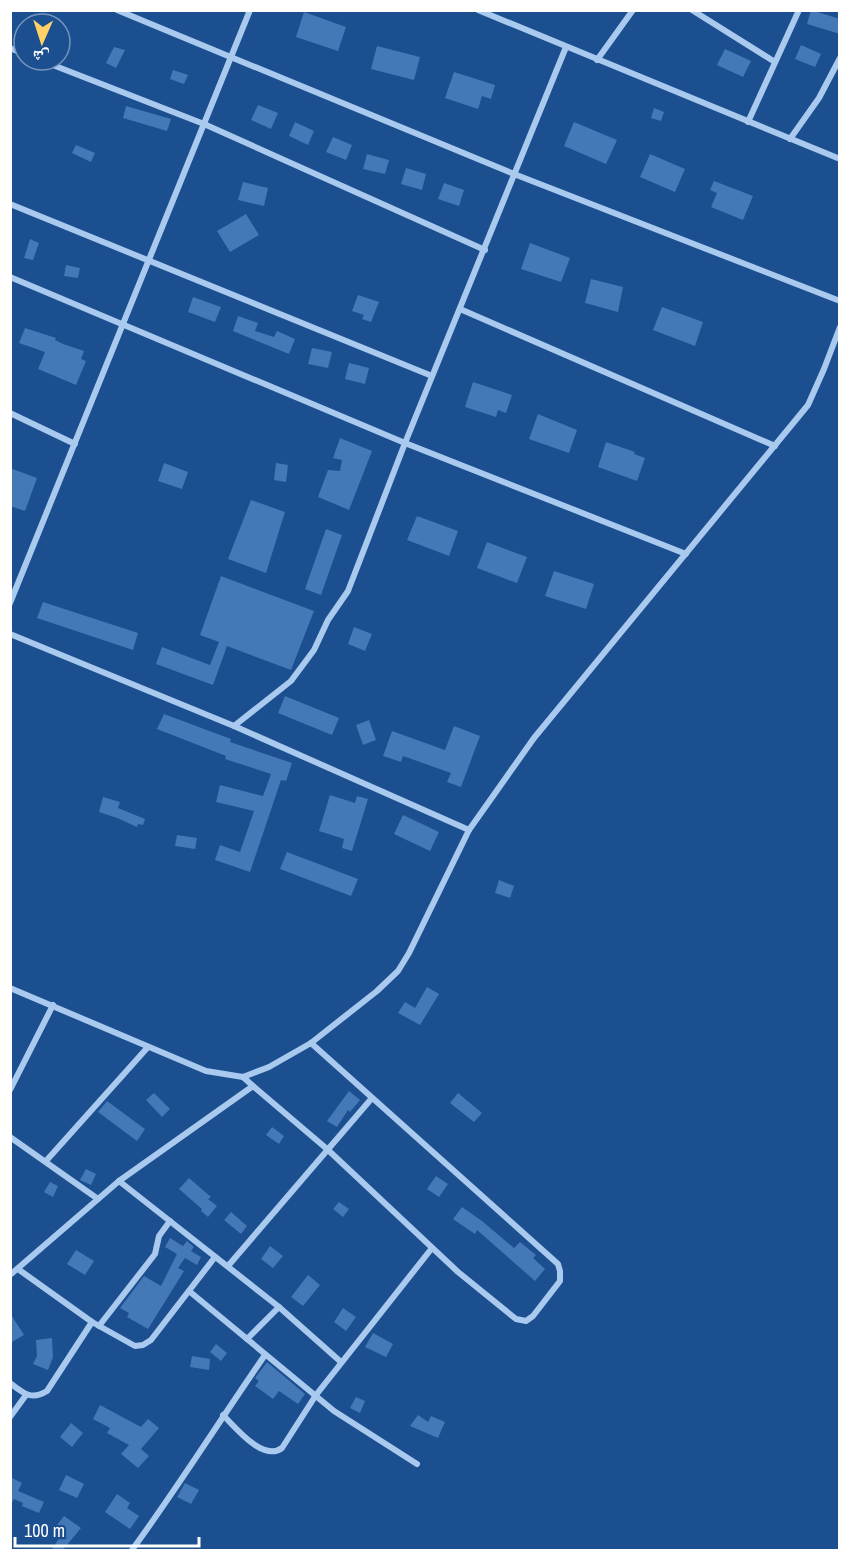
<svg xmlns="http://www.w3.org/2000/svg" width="850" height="1561" font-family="'Archivo Narrow','Noto Naskh Arabic',sans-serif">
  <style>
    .building { fill: #4478b7 }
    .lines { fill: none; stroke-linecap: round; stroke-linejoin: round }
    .minor { stroke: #a9c9ee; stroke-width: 6 }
  </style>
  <rect width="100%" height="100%" fill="#1b4f8f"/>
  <g class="building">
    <polygon points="811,10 840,19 840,34 807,24"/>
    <polygon points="304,12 346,27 338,51 296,37"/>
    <polygon points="801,45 821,54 815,67 795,59"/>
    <polygon points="377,46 420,57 414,80 371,69"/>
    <polygon points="114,47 125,50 116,68 106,63"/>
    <polygon points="725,49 751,61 743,77 717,65"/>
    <polygon points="173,70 188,75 184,84 170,79"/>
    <polygon points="454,72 495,85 491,99 482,96 478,109 445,98"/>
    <polygon points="258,105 278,113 271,129 251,120"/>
    <polygon points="126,106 171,119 167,131 123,118"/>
    <polygon points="654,108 664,112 661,121 651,118"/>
    <polygon points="295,122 314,131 308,145 289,136"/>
    <polygon points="574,122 617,140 606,164 564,146"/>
    <polygon points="333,137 352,145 346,160 326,152"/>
    <polygon points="76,145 95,153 91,162 72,153"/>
    <polygon points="367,154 389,160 385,174 363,169"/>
    <polygon points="650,154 685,169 675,192 640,177"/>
    <polygon points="406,168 426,174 422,190 401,184"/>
    <polygon points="714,181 753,196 743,220 711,207 717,193 710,190"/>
    <polygon points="243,182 268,188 264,206 238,200"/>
    <polygon points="444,183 464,190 459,206 438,199"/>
    <polygon points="246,214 259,235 230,252 217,231"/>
    <polygon points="30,239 39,243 33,260 24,258"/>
    <polygon points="530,243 570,258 561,282 521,269"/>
    <polygon points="66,265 80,268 78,278 64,276"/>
    <polygon points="591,279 623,287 618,312 585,303"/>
    <polygon points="358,295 379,302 371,322 362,319 364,315 352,311"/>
    <polygon points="193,297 221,307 215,322 188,312"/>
    <polygon points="662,307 703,322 695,346 653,330"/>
    <polygon points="238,316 258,323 255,331 274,337 277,331 295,339 289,354 233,331"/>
    <polygon points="25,328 56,338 55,340 63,344 84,351 81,359 86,361 76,385 38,369 45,352 19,343"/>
    <polygon points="312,348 332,352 328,368 308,364"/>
    <polygon points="349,363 369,368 365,384 345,379"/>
    <polygon points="473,382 512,395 506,413 498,410 496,417 465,407"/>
    <polygon points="538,414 577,430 569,453 529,439"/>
    <polygon points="340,438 372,451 349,510 318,497 328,470 340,471 342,460 333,458"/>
    <polygon points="606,442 635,452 634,454 645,458 637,481 598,467"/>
    <polygon points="164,463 188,472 182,489 158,481"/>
    <polygon points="276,463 288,465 286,482 274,480"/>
    <polygon points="10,468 37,478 25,511 10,506"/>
    <polygon points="251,500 285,512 266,573 228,559"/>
    <polygon points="417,516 458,531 449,556 407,540"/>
    <polygon points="326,529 342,535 321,595 305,589"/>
    <polygon points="487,542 527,557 517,583 477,568"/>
    <polygon points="554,571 594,584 586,609 545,596"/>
    <polygon points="221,576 314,611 291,670 227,646 213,685 156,664 162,647 210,665 219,642 200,635"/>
    <polygon points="43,602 138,633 133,650 37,618"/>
    <polygon points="354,627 372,634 365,651 348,644"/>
    <polygon points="285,696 339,718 332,735 278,713"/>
    <polygon points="164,714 231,739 230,742 292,763 286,781 281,780 250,872 215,860 220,845 240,852 254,811 216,802 220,785 263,796 271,774 225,759 226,756 157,729"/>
    <polygon points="369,720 376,740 363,745 356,725"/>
    <polygon points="454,726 480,736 461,787 447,782 451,773 403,756 401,762 383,756 392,731 445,750"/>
    <polygon points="330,795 355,803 357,796 368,799 352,851 342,848 344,839 319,831"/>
    <polygon points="103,797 120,802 118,808 145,819 143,825 138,824 137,827 117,818 99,812"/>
    <polygon points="403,815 439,832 430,851 394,834"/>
    <polygon points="177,835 197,838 195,849 175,846"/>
    <polygon points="287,852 358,879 351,896 280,869"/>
    <polygon points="499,880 514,886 510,898 495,893"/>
    <polygon points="427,987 439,994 420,1025 398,1013 405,1002 415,1008"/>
    <polygon points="349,1091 360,1100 350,1112 348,1110 337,1127 327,1121"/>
    <polygon points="154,1093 170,1109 162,1117 146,1100"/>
    <polygon points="458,1093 482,1113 474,1122 450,1103"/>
    <polygon points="107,1101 145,1129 137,1141 98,1112"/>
    <polygon points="272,1127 284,1136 279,1144 266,1135"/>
    <polygon points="86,1169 96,1174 91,1185 80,1180"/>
    <polygon points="436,1176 448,1184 439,1197 427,1189"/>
    <polygon points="189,1178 211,1197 208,1199 217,1206 208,1217 201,1211 202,1209 179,1189"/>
    <polygon points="50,1182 58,1186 53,1197 44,1192"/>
    <polygon points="339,1202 349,1209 343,1217 333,1209"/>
    <polygon points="462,1207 482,1221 514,1248 520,1242 536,1255 533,1258 545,1269 535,1281 477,1230 475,1234 453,1219"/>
    <polygon points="231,1212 247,1226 241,1234 224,1220"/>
    <polygon points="170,1238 183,1246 187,1241 194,1247 191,1251 201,1257 197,1265 185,1258 178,1268 184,1271 148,1329 127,1317 129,1313 120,1308 144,1276 161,1286 177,1254 165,1247"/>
    <polygon points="270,1246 283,1256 273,1268 261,1259"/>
    <polygon points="76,1250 94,1261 85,1275 67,1264"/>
    <polygon points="308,1275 320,1285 303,1306 291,1297"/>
    <polygon points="343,1308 356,1317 346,1331 334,1322"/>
    <polygon points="10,1313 24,1335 10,1343"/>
    <polygon points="373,1333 393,1344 386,1357 365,1347"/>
    <polygon points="52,1338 53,1357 48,1370 33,1364 37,1356 36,1340"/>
    <polygon points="216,1344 227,1353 221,1361 210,1352"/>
    <polygon points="192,1356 210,1359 209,1370 190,1367"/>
    <polygon points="267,1362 305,1394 298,1404 279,1391 273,1399 255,1386 259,1381 255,1378"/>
    <polygon points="356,1397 365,1401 360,1413 350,1408"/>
    <polygon points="100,1405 141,1427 148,1419 159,1428 141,1449 149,1456 138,1468 121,1454 129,1445 107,1433 110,1428 93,1419"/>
    <polygon points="418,1415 428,1422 431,1416 445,1422 438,1438 410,1426"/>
    <polygon points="71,1423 83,1433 72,1447 60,1437"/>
    <polygon points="66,1475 84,1484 77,1498 59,1490"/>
    <polygon points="10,1477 22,1483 18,1491 44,1502 39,1513 22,1506 23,1503 14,1499 10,1506"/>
    <polygon points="185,1483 199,1490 191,1504 177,1497"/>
    <polygon points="117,1494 130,1503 127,1508 139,1516 130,1529 105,1512"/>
    <polygon points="64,1516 81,1528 62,1551 51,1551 61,1535 54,1529"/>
  </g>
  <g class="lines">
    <g class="minor">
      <polyline points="117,10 514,174 840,301"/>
      <polyline points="478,10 840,159"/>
      <polyline points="692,10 775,62"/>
      <polyline points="10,48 24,54"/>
      <polyline points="40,60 204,124 485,250"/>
      <polyline points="597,60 633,10"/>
      <polyline points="748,122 799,10"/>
      <polyline points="790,139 819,98 840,58"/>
      <polyline points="10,204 432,376"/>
      <polyline points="10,277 405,443 686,554"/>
      <polyline points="460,309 775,446"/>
      <polyline points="10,413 75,444"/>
      <polyline points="10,603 250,10"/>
      <polyline points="10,634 234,726 469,830"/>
      <polyline points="234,726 291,681 314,650 328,620 348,591 405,443 566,47"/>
      <polyline points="10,988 206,1071 243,1077 269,1067 311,1043 377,991 398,971 409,953 469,830 534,738 808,405 824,369 840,327"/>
      <polyline points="253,1086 327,1149 458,1272 516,1319 526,1321 533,1316 560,1281 560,1271 558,1264 311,1043"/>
      <polyline points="10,1090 53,1005"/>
      <polyline points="10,1137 98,1199"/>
      <polyline points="46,1161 148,1047"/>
      <polyline points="119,1181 279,1307 341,1362"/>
      <polyline points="228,1266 372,1098"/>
      <polyline points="18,1269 92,1322 135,1346 143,1345 151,1340 215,1257"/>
      <polyline points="10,1275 119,1181 253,1086 243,1077"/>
      <polyline points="189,1291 334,1411 417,1464"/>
      <polyline points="99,1326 155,1254 159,1236 170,1221"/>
      <polyline points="247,1339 279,1307"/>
      <path d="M10 1383C23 1393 31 1401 47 1391L92 1322"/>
      <path d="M223 1415C236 1428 263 1462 282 1448L316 1395 432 1248"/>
      <polyline points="10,1417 26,1395"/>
      <path d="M132 1550C178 1487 220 1420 265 1355"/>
    </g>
  </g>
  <rect width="850" height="1561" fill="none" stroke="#ffffff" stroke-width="24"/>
  <g transform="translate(42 42) rotate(183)"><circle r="28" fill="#1b4f8f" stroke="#7695bc" stroke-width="1.5"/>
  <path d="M0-4.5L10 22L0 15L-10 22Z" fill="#ffd166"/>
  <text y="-9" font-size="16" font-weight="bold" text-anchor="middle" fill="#ffffff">ش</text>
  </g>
  <path d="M15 1537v9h184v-9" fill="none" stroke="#ffffff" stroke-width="3"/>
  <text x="24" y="1537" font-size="18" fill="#ffffff" stroke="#1b4f8f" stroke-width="4.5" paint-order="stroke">100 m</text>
</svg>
